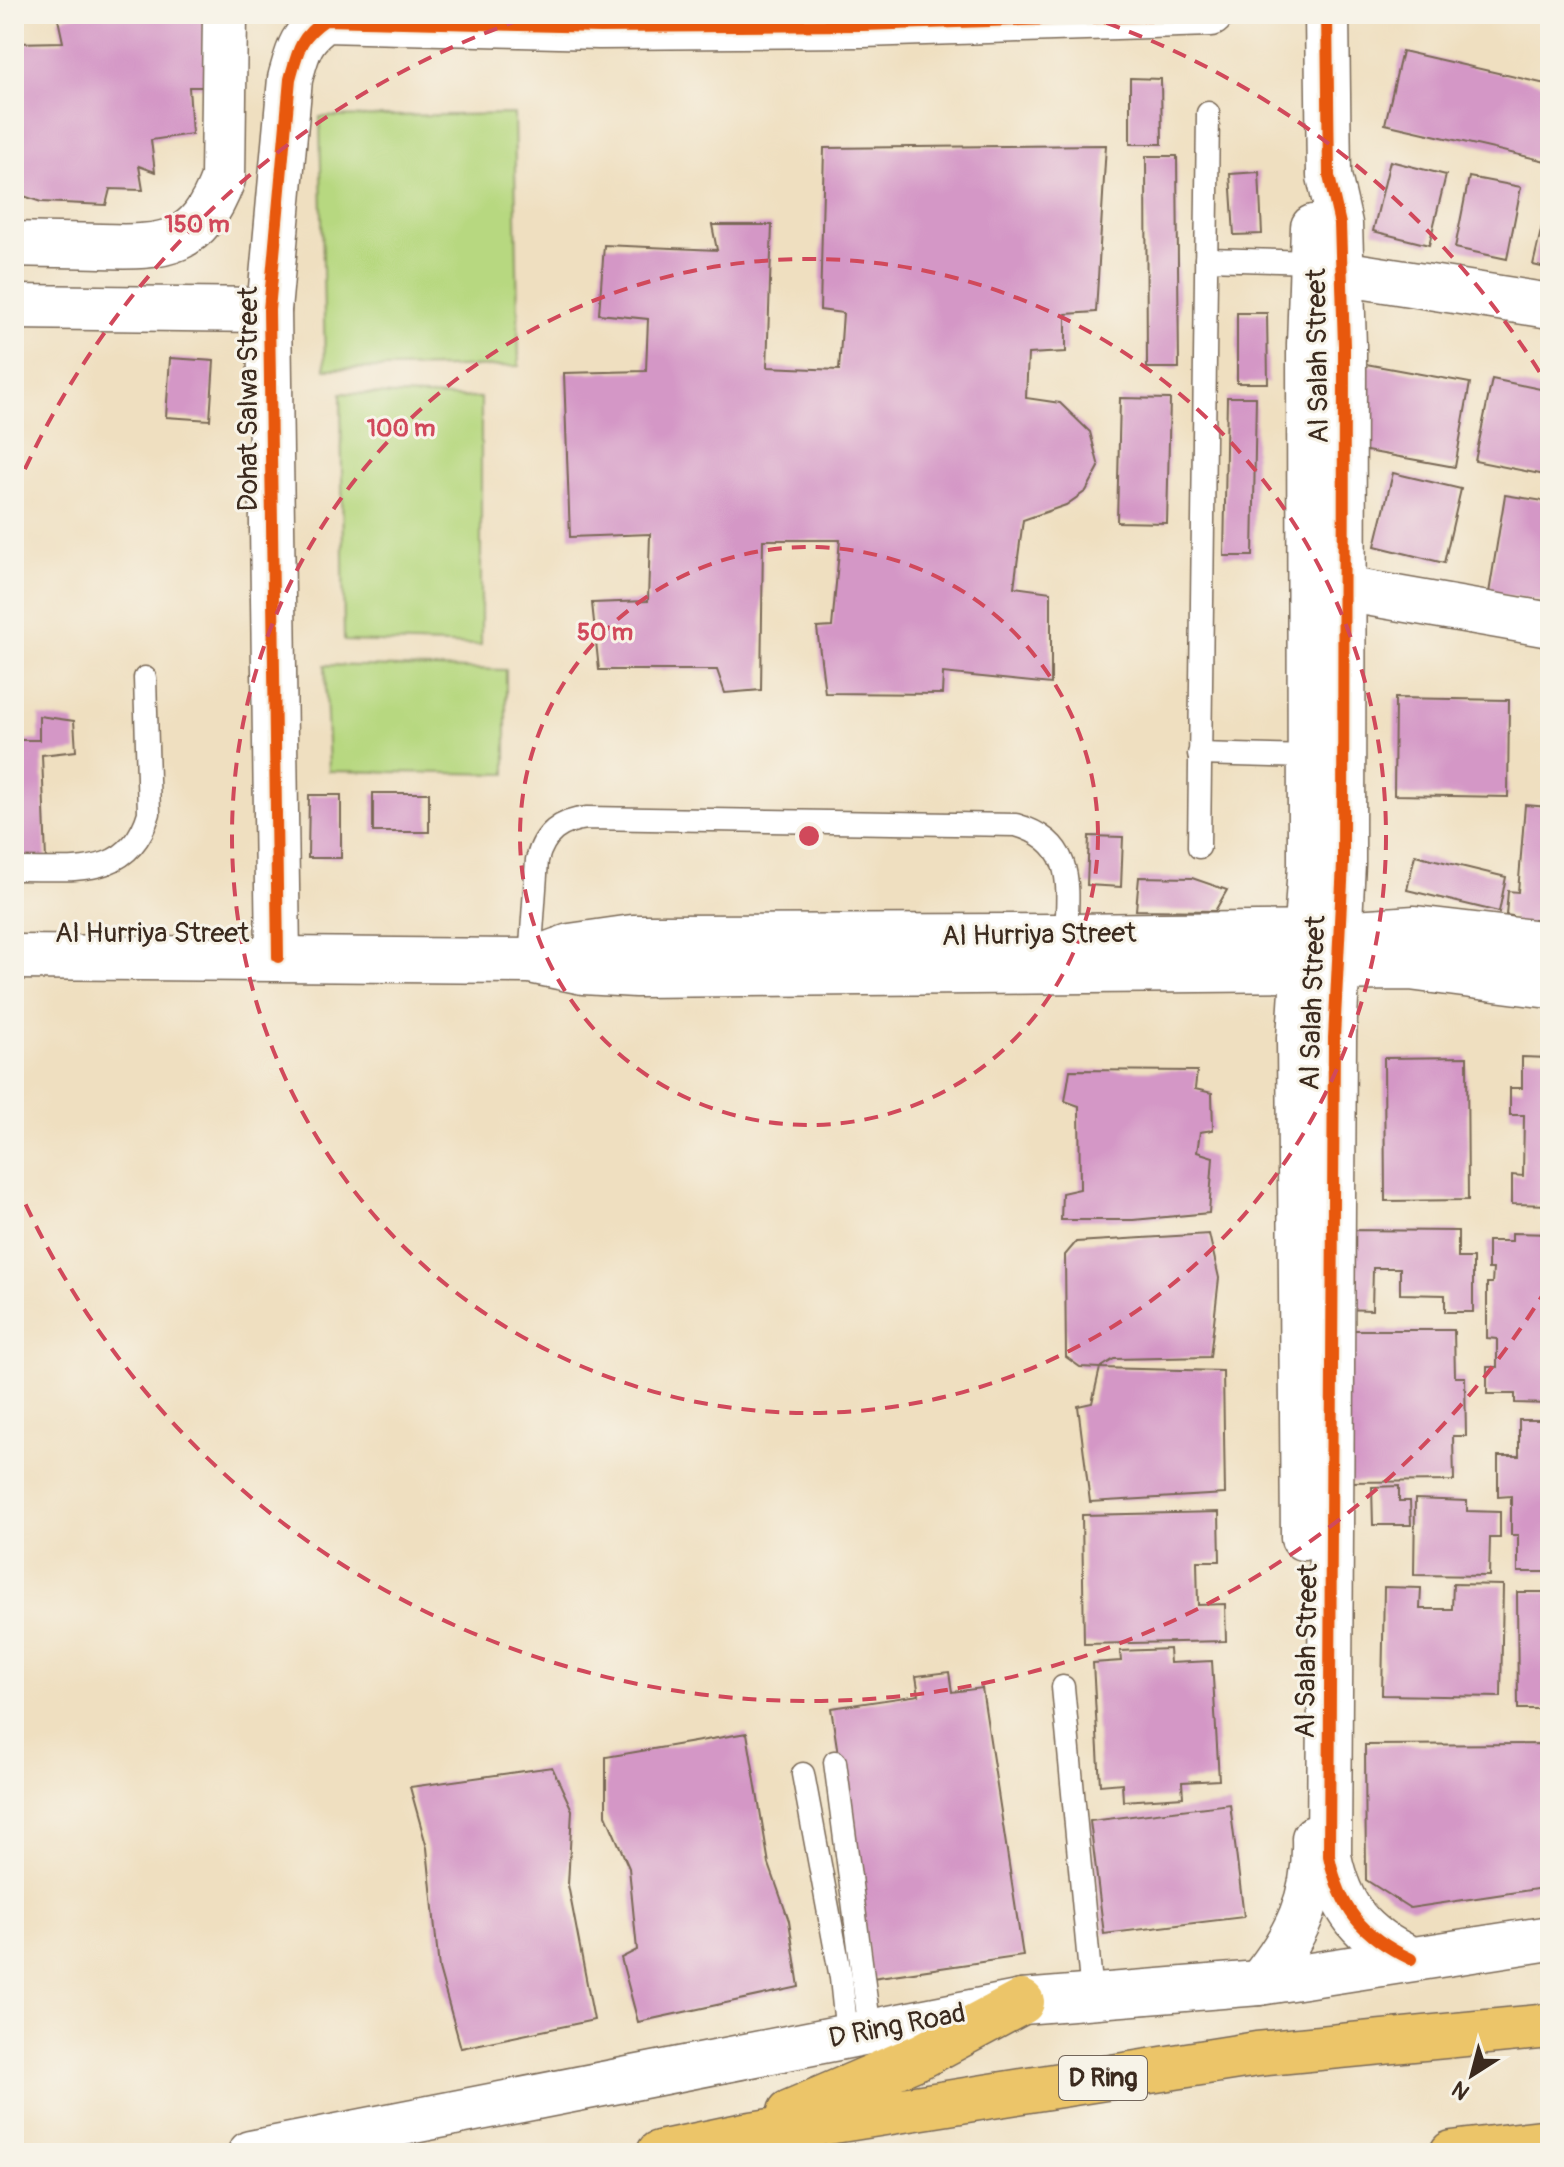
<svg xmlns="http://www.w3.org/2000/svg" width="1564" height="2167" font-family="Pangolin,sans-serif">
  <style>
    .green { fill: #b7d880; stroke: #79814f; stroke-width: 2 }
    .building { fill: #d497c6 }
    .lines { fill: none; stroke-linecap: round; stroke-linejoin: round }
    .service-casing { stroke: #7a6957; stroke-width: 25 }
    .minor-casing { stroke: #7a6957; stroke-width: 47 }
    .primary-casing { stroke: #7a6957; stroke-width: 47 }
    .service { stroke: #fff; stroke-width: 22 }
    .minor { stroke: #fff; stroke-width: 44 }
    .primary { stroke: #ecc569; stroke-width: 44 }
    .cycleway-casing { stroke: #f7f3e8; stroke-width: 17 }
    .cycleway { stroke: #e8590c; stroke-width: 12 }
    .ring { fill: none; stroke: #d1495b; stroke-width: 4; stroke-dasharray: 14 10 }
    .labels { text-anchor: middle; dominant-baseline: central; stroke-width: 6; stroke-linejoin: round; paint-order: stroke }
    .shield { fill: #f7f3e8; stroke: #73665b; stroke-width: 2 }
    .shield-label { font-size: 26px; font-weight: bold; fill: #3b2a1e }
    .street-label { font-size: 28px; fill: #3b2a1e; stroke: #f7f3e8 }
    .centre { fill: #d1495b; stroke: #f7f3e8; stroke-width: 4 }
    .ring-label { font-size: 24px; text-anchor: middle; font-weight: bold; fill: #d1495b; stroke: #f7f3e8; stroke-width: 6; stroke-linejoin: round; paint-order: stroke }
  </style>
  <rect width="100%" height="100%" fill="#f7f3e8"/>
  <filter id="ink" filterUnits="userSpaceOnUse"><feTurbulence type="fractalNoise" baseFrequency=".0125" numOctaves="2"/><feDisplacementMap in="SourceGraphic" scale="16" xChannelSelector="R" yChannelSelector="G"/><feConvolveMatrix kernelMatrix="1 2 1 2 8 2 1 2 1" color-interpolation-filters="sRGB"/></filter>
  <filter id="wash" filterUnits="userSpaceOnUse"><feTurbulence type="fractalNoise" baseFrequency=".006" numOctaves="4" result="noise"/><feDisplacementMap in="SourceGraphic" scale="32" xChannelSelector="R" yChannelSelector="G"/><feGaussianBlur stdDeviation="1.8" result="paint"/><feColorMatrix in="noise" values="0 0 0 0 0 0 0 0 0 0 0 0 0 0 0 0 0 1.4 0 .05"/><feComposite in="paint" operator="in"/></filter>
  <g filter="url(#wash)">
    <rect width="100%" height="100%" fill="#efdfc0"/>
    <g class="green">
      <polygon points="514,114 519,366 325,369 320,117"/>
      <polygon points="341,393 481,398 481,645 344,641"/>
      <polygon points="325,665 506,670 506,774 329,771"/>
    </g>
    <g id="blocks">
      <g class="building">
        <polygon points="80,14 188,14 188,18 213,16 212,87 189,87 192,134 151,140 155,172 139,166 143,190 110,189 106,205 41,202 15,193 18,170 14,169 14,43 63,42 58,19"/>
        <polygon points="1402,51 1550,85 1550,162 1385,124"/>
        <polygon points="1130,78 1161,79 1162,144 1130,144"/>
        <polygon points="1106,145 1096,312 1066,314 1066,352 1028,354 1026,398 1060,403 1090,432 1099,467 1086,491 1066,505 1023,520 1014,587 1051,592 1051,684 943,673 942,694 825,693 817,628 832,627 840,540 763,540 761,690 725,693 717,670 599,670 592,603 648,601 650,534 570,537 564,373 646,371 648,319 599,314 604,245 717,250 712,225 772,225 767,367 839,370 843,313 820,310 824,148"/>
        <polygon points="1146,156 1177,156 1179,368 1147,368"/>
        <polygon points="1390,161 1446,175 1429,245 1373,231"/>
        <polygon points="1259,172 1262,234 1234,235 1230,174"/>
        <polygon points="1469,177 1521,187 1507,259 1455,248"/>
        <polygon points="1549,196 1550,196 1550,269 1533,265"/>
        <polygon points="1237,313 1267,313 1268,383 1237,383"/>
        <polygon points="170,358 214,361 210,420 166,417"/>
        <polygon points="1366,364 1470,383 1455,467 1350,448"/>
        <polygon points="1492,379 1550,391 1550,476 1475,461"/>
        <polygon points="1227,397 1256,397 1253,556 1224,556"/>
        <polygon points="1120,398 1170,399 1167,523 1117,522"/>
        <polygon points="1393,473 1461,489 1444,563 1375,546"/>
        <polygon points="1505,495 1550,502 1550,602 1489,593"/>
        <polygon points="1395,698 1509,700 1508,797 1394,795"/>
        <polygon points="39,716 74,721 76,751 42,755 46,860 14,860 14,740 39,740"/>
        <rect x="373" y="793" width="56" height="39"/>
        <polygon points="309,795 341,795 341,858 308,858"/>
        <polygon points="1525,805 1549,807 1540,919 1534,919 1533,930 1512,928 1513,916 1506,915 1508,891 1518,892"/>
        <polygon points="1089,836 1123,837 1121,887 1087,885"/>
        <polygon points="1415,855 1506,877 1499,912 1407,890"/>
        <polygon points="1139,877 1192,878 1227,890 1215,911 1136,910"/>
        <polygon points="1467,1057 1468,1200 1385,1201 1384,1058"/>
        <polygon points="1522,1057 1550,1058 1550,1205 1512,1204 1512,1175 1523,1176 1524,1115 1510,1115 1510,1088 1522,1088"/>
        <polygon points="1070,1070 1197,1071 1195,1089 1212,1093 1213,1130 1200,1132 1197,1152 1213,1157 1209,1213 1133,1220 1061,1220 1062,1193 1080,1189 1079,1106 1065,1101"/>
        <polygon points="1341,1230 1458,1231 1458,1258 1473,1258 1473,1312 1445,1312 1445,1295 1400,1294 1400,1268 1373,1268 1372,1310 1340,1309"/>
        <polygon points="1512,1233 1550,1234 1550,1404 1515,1403 1515,1394 1487,1394 1487,1367 1497,1367 1497,1339 1487,1338 1487,1283 1492,1283 1493,1269 1488,1269 1488,1241 1512,1241"/>
        <polygon points="1209,1234 1219,1278 1210,1357 1114,1359 1100,1368 1223,1371 1225,1494 1090,1502 1078,1406 1092,1403 1100,1368 1080,1367 1066,1357 1065,1255 1076,1242"/>
        <polygon points="1343,1330 1454,1330 1455,1377 1465,1377 1466,1436 1453,1436 1454,1481 1345,1482"/>
        <polygon points="1519,1420 1550,1420 1550,1572 1518,1572 1518,1535 1511,1535 1511,1496 1498,1497 1498,1456 1519,1456"/>
        <polygon points="1399,1486 1399,1501 1410,1501 1411,1525 1373,1525 1372,1487"/>
        <polygon points="1415,1499 1467,1501 1467,1511 1500,1512 1500,1538 1490,1538 1489,1576 1414,1575"/>
        <polygon points="1219,1512 1220,1561 1197,1561 1198,1605 1225,1604 1226,1641 1084,1644 1082,1515"/>
        <polygon points="1453,1584 1503,1585 1501,1697 1382,1695 1384,1587 1421,1588 1420,1609 1452,1609"/>
        <polygon points="1517,1592 1550,1592 1550,1709 1518,1709"/>
        <polygon points="1169,1649 1170,1663 1212,1661 1219,1780 1182,1782 1183,1797 1123,1801 1122,1783 1100,1785 1093,1663 1121,1661 1120,1651"/>
        <polygon points="949,1672 952,1692 982,1688 1023,1956 872,1978 831,1708 919,1695 916,1676"/>
        <polygon points="747,1733 769,1864 789,1921 799,1987 638,2022 621,1958 637,1950 629,1868 606,1815 606,1757"/>
        <polygon points="1550,1744 1550,1887 1410,1908 1366,1880 1365,1745"/>
        <polygon points="552,1767 572,1810 568,1885 594,2020 461,2048 439,1969 427,1848 410,1787"/>
        <polygon points="1230,1804 1244,1917 1104,1934 1090,1821"/>
      </g>
    </g>
  </g>
  <g filter="url(#ink)">
    <use href="#blocks" fill-opacity="0" stroke="#7a6957" stroke-width="2"/>
    <g class="lines">
      <g class="service-casing">
        <g id="service">
          <polyline points="1206,259 1312,262"/>
          <polyline points="1199,754 1309,757"/>
          <polyline points="1199,847 1208,113"/>
          <path d="M14 869C71 868 129 881 149 813L145 678"/>
          <path d="M530 961 537 860C544 833 560 821 587 818L1016 825C1076 842 1068 886 1066 936"/>
          <polyline points="1063,1687 1092,1995"/>
          <polyline points="835,1762 870,2031"/>
          <polyline points="803,1774 841,1978 847,2035"/>
        </g>
      </g>
      <g class="minor-casing">
        <g id="minor">
          <path d="M1327 14 1329 176 1340 224 1344 346 1343 863 1334 1038 1329 1856C1340 1909 1362 1936 1411 1959"/>
          <path d="M14 244C43 245 72 245 101 246 166 248 198 246 223 179L225 14"/>
          <polyline points="1341,273 1550,306"/>
          <polyline points="14,307 269,310"/>
          <polyline points="1344,589 1550,625"/>
          <polyline points="14,957 530,961 583,972 636,975 1410,968 1550,986"/>
          <path d="M278 957 269 310 290 79C298 50 300 37 325 20L599 27 863 25 1211 14"/>
          <polyline points="532,960 570,946 633,937 1066,936 1339,933 1415,928 1550,944"/>
          <polyline points="1303,1538 1299,1038 1310,865 1309,345 1313,227"/>
          <path d="M1259 1983C1296 1938 1316 1897 1314 1838"/>
          <polyline points="250,2153 1022,2002 1259,1983 1550,1938"/>
        </g>
      </g>
      <g class="primary-casing">
        <g id="primary">
          <polyline points="790,2112 923,2055 1022,2002"/>
          <polyline points="659,2153 745,2135 1257,2054 1550,2026"/>
          <polyline points="1452,2153 1550,2141"/>
        </g>
      </g>
      <use href="#service" class="service"/>
      <use href="#minor" class="minor"/>
      <use href="#primary" class="primary"/>
      <g class="cycleway-casing">
        <g id="cycleway">
          <path d="M1327 14 1329 176 1340 224 1344 346 1343 863 1334 1038 1329 1856C1340 1909 1362 1936 1411 1959"/>
          <path d="M278 957 269 310 290 79C298 50 300 37 325 20L599 27 863 25 1211 14"/>
        </g>
      </g>
      <use href="#cycleway" class="cycleway"/>
    </g>
  </g>
  <g class="ring">
    <circle cx="809" cy="836" r="289"/>
    <circle cx="809" cy="836" r="577"/>
    <path d="M1547 1288A866 866 0 0 1 15 1181M15 491A866 866 0 0 1 534 15M1084 15A866 866 0 0 1 1547 384"/>
  </g>
  <g class="labels">
    <rect class="shield" x="1059" y="2056" width="88" height="44" rx="6"/>
    <g class="shield-label">
      <text x="1103" y="2078">D Ring</text>
    </g>
    <g class="street-label">
      <text transform="translate(1318 356) rotate(-91)">Al Salah Street</text>
      <text transform="translate(248 399) rotate(-90)">Dohat Salwa Street</text>
      <text x="152" y="933">Al Hurriya Street</text>
      <text transform="translate(1039 935) rotate(-1)">Al Hurriya Street</text>
      <text transform="translate(1313 1003) rotate(-88)">Al Salah Street</text>
      <text transform="translate(1307 1651) rotate(-89)">Al Salah Street</text>
      <text transform="translate(897 2026) rotate(-11)">D Ring Road</text>
    </g>
  </g>
  <circle cx="809" cy="836" r="12" class="centre"/>
  <g class="ring-label">
    <text x="197" y="232">150 m</text>
    <text x="401" y="436">100 m</text>
    <text x="605" y="640">50 m</text>
  </g>
  <rect width="1564" height="2167" fill="none" stroke="#f7f3e8" stroke-width="48"/>
  <g transform="translate(1472 2075) rotate(216)" stroke="#f7f3e8" stroke-width="6" paint-order="stroke">
  <path d="M0-6L14 30L0 20L-14 30Z" fill="#3b2a1e"/>
  <text y="-12" font-size="22" font-weight="bold" text-anchor="middle" fill="#3b2a1e">N</text>
  </g>
</svg>
